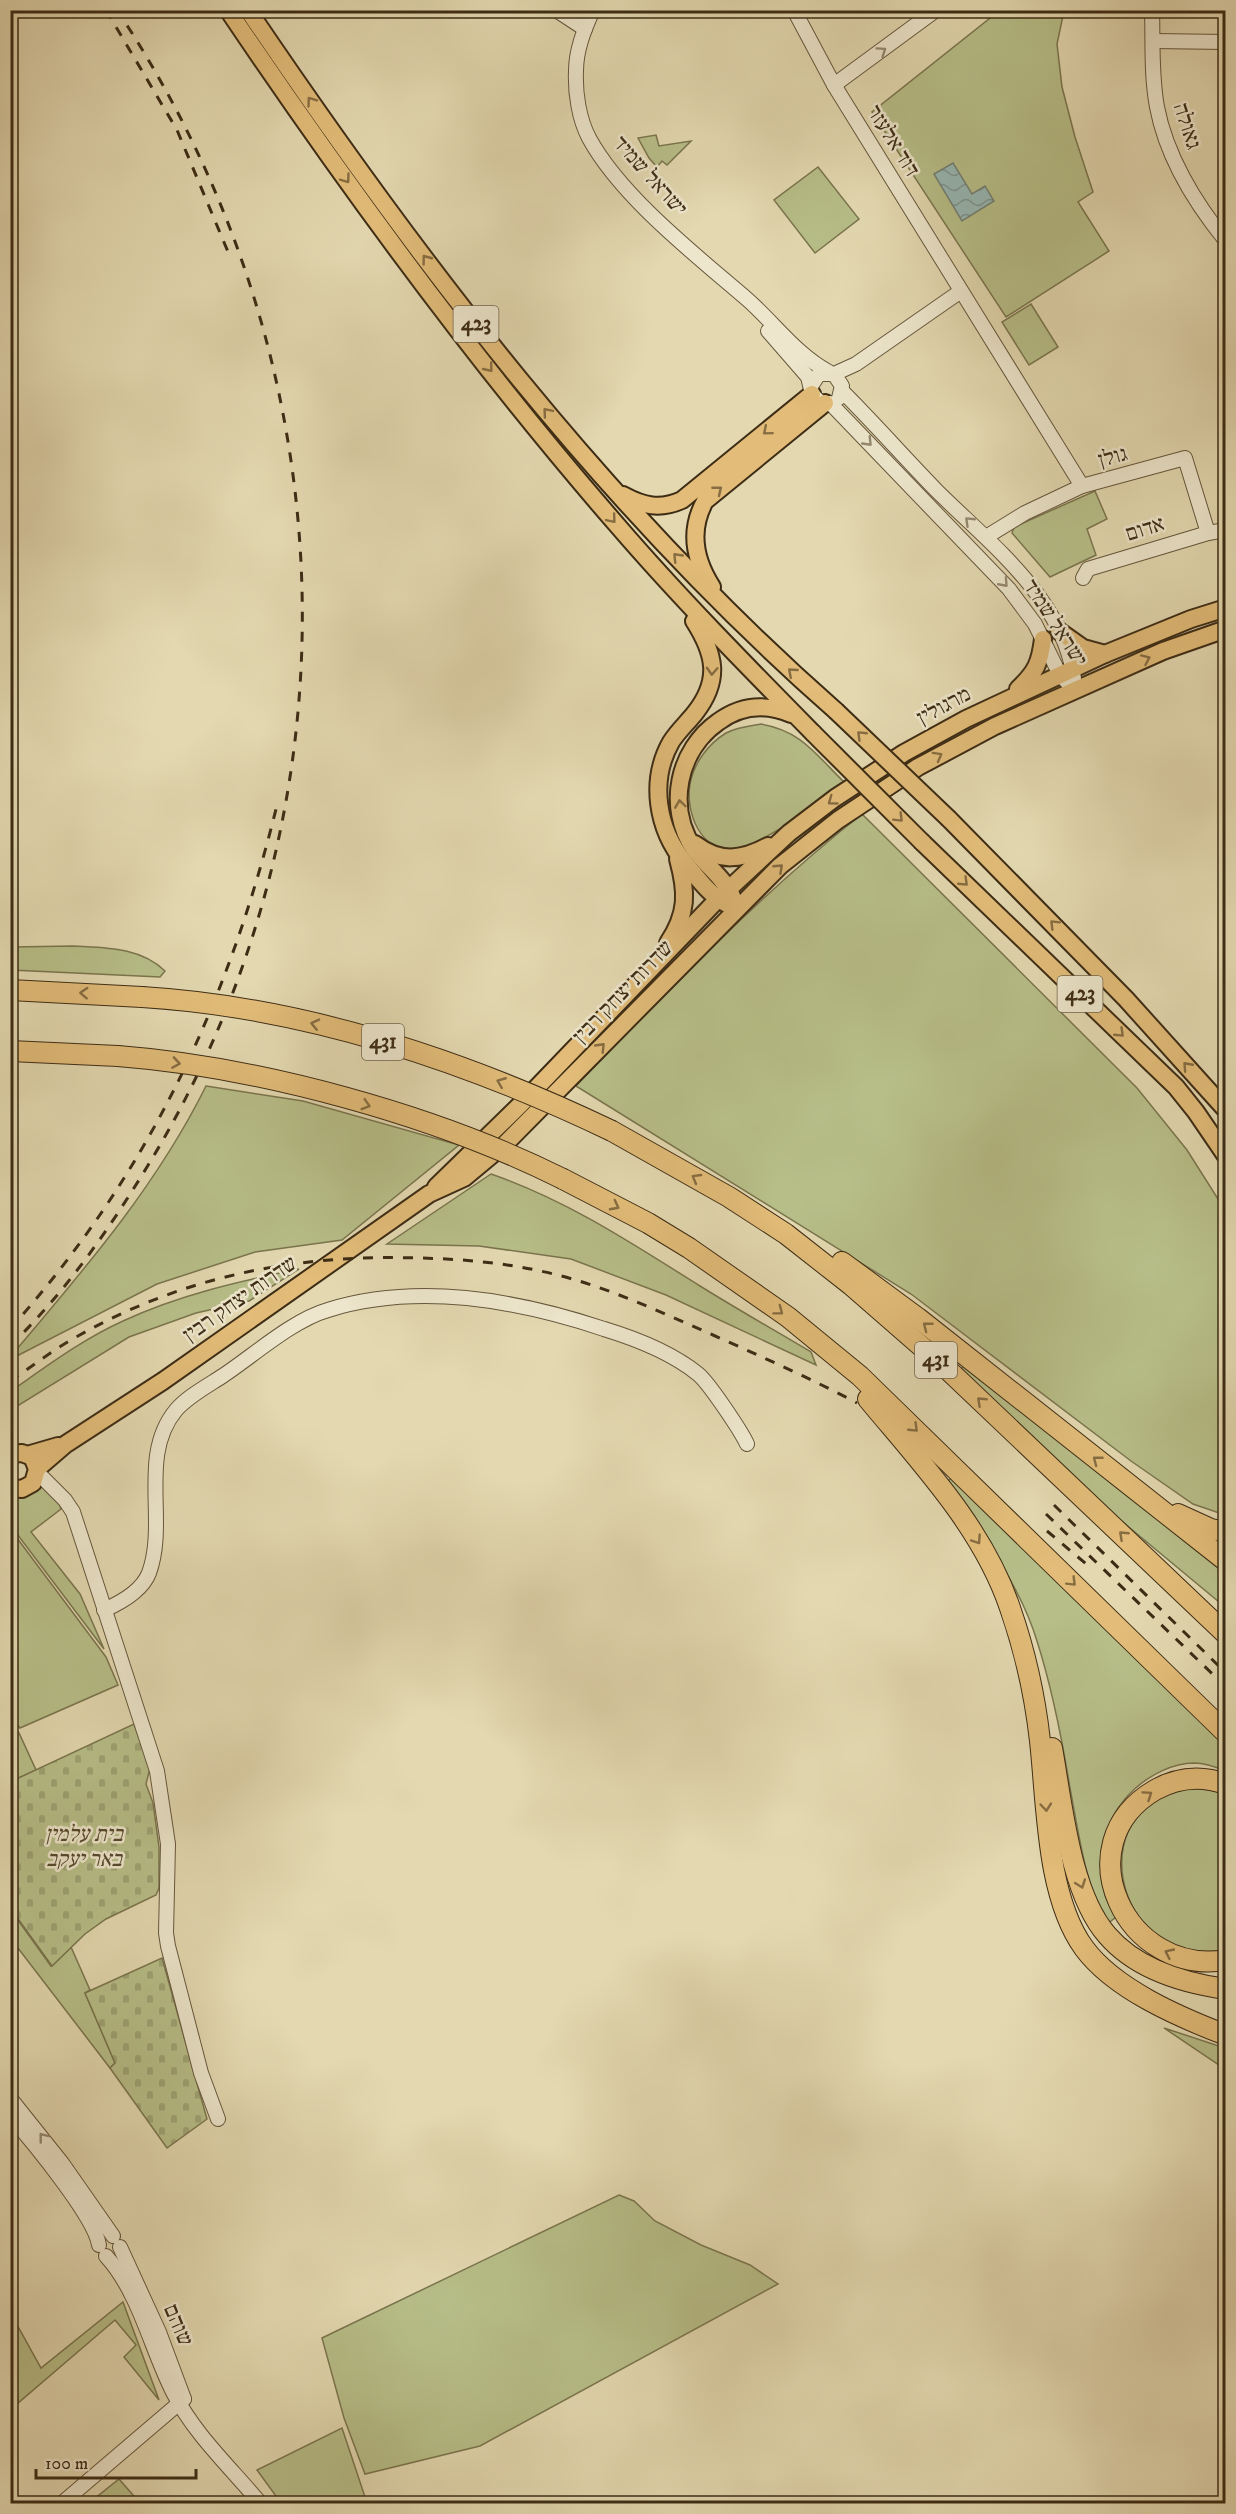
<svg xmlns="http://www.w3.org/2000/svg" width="1236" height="2514" font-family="'IM FELL DW Pica','Frank Ruhl Libre',serif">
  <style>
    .green { fill: #b7be88; stroke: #7a754e; stroke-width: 1.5 }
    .cemetery { fill: url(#cemetery-stones); stroke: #7a754e; stroke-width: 1.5 }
    .water { fill: url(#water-waves); stroke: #738074; stroke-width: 1.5 }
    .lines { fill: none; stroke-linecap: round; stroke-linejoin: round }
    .minor-casing { stroke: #66573c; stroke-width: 16 }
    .major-casing { stroke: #3d2c15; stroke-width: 20 }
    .highway-casing { stroke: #3d2c15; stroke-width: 22 }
    .minor { stroke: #ede6cc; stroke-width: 14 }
    .major { stroke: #e2bc78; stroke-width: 16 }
    .highway { stroke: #e2bc78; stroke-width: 20 }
    .rail { stroke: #3d2c15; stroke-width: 3; stroke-dasharray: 10 10; stroke-linecap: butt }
    .major-bridge-casing { stroke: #3d2c15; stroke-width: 20; stroke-linecap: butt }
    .highway-bridge-casing { stroke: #3d2c15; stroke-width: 22; stroke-linecap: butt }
    .major-bridge { stroke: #e2bc78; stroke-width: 16 }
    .highway-bridge { stroke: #e2bc78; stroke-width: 20 }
    .oneway { stroke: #958970 }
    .oneway2 { stroke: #876d42 }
    .labels { text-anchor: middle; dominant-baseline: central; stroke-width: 5; stroke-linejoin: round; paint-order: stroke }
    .shield { fill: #ede6cc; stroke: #72644c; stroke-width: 1.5 }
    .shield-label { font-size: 21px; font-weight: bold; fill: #3d2c15 }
    .street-label { font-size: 22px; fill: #3d2c15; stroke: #ede6cc }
    .park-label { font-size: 22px; font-style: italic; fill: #55492c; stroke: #ede6cc }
  </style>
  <defs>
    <pattern id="cemetery-stones" width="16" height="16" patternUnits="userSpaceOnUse" patternTransform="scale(1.5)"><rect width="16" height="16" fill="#b7be88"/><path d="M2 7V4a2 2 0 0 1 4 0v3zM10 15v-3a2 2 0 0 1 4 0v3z" fill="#9ea374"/></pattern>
    <pattern id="water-waves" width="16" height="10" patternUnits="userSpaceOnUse" patternTransform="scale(1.5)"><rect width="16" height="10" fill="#97b8b4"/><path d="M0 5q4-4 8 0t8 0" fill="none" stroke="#7c9691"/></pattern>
  </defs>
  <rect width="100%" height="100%" fill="#e3d8b0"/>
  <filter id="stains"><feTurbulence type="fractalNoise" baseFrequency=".00333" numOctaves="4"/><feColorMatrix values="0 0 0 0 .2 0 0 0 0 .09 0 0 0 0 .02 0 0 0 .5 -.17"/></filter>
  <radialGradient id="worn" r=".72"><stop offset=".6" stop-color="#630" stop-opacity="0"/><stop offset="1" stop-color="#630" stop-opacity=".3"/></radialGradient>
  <g class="green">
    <polygon points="999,11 1064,11 1057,44 1062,87 1075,137 1093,192 1078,202 1109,251 1006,317 872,112"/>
    <polygon points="656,135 659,146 691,141 667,165 662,161 657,167 649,158 638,138"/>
    <polygon points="818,167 859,219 815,253 774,200"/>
    <polygon points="1031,304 1058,347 1029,365 1002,322"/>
    <polygon points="1095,491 1107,519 1087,529 1096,555 1050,577 1012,533 1014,527"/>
    <path d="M761 724C802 731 816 755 844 782 814 804 771 842 735 848 701 854 685 812 690 784 694 763 708 744 726 733 737 727 749 726 761 724Z"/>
    <path d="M862 814 1137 1088 1187 1150 1225 1210V1515L1193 1504 1131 1461 911 1294 576 1086C667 991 758 896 862 814Z"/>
    <path d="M73 946C106 948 140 947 165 971L160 977 11 970V947Z"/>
    <path d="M206 1086 303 1101 459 1145 342 1240 255 1252 157 1284 11 1359V1356C83 1271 156 1187 206 1086Z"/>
    <path d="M491 1174C567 1200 633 1244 700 1286 737 1309 774 1330 811 1352L816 1365 666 1295 571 1259 479 1246 387 1244Z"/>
    <path d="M299 1269 249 1301 196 1313 129 1337 11 1410V1391C47 1366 83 1339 123 1321 179 1295 240 1281 299 1269Z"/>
    <polygon points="966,1365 1122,1492 1225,1571 1225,1607 1095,1499 958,1371"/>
    <polygon points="43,1472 56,1493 61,1509 31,1532 80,1594 104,1649 11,1526 10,1496"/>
    <path d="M954 1475 1225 1743V1771C1216 1767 1204 1763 1194 1763 1152 1764 1109 1803 1104 1844 1101 1873 1107 1890 1116 1917L1106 1925C1085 1882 1079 1835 1070 1788 1062 1739 1052 1688 1037 1641 1019 1582 981 1534 945 1484Z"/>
    <polygon points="11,1530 106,1657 118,1685 20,1728 11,1717"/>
    <polygon points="10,1722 19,1733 36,1770 10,1782"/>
    <path d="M1201 1787 1225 1794V1950C1110 1970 1076 1794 1201 1787Z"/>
    <polygon points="10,1909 51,1966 71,1947 90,1990 85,1993 115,2063 110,2068 11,1939"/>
    <polygon points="1164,2028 1225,2048 1225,2069"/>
    <polygon points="619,2195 634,2201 655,2221 701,2245 750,2265 778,2284 480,2446 365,2474 344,2418 322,2338"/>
    <polygon points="123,2302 159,2400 124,2357 136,2345 115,2320 11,2409 11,2314 41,2368"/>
    <polygon points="342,2428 367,2503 281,2503 257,2470"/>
    <polygon points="119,2479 140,2503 89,2503"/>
  </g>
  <g class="cemetery">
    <polygon points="134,1724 150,1768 146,1784 153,1803 159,1847 159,1888 156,1895 106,1919 85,1934 52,1966 11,1909 10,1782"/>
    <polygon points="162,1958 207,2119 167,2148 110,2068 115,2063 85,1993"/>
  </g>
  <polygon class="water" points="953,163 972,194 985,186 994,201 962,221 934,174"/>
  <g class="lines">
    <g class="minor-casing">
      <g id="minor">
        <polyline points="556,10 585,29"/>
        <path d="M593 10C584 30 576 50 576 71 575 93 579 119 589 138 621 197 697 256 748 300 774 323 798 356 829 372"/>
        <polyline points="794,10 834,85 1082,486"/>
        <path d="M1152 10C1153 42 1151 75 1157 107 1166 155 1195 203 1226 241"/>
        <polyline points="1153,41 1226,42"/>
        <polyline points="834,85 936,10"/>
        <polyline points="768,331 808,377 812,394 819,401"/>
        <polyline points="834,374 856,364 961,291"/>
        <polyline points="811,386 819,374 834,374 842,386 839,398"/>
        <path d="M842 391C874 423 904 457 936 490 992 546 1071 604 1075 690"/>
        <polyline points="830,403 1009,589 1035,624 1060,675 1067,682"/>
        <polyline points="986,537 1025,513 1082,486 1185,458 1208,533"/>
        <polyline points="1083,578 1088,569 1208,533 1226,530"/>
        <polyline points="37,1472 65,1500 73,1512 157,1771 168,1844 166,1933 168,1946 201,2073 218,2119"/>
        <path d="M104 1610C120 1603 142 1591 149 1573 168 1521 138 1456 176 1410 188 1396 209 1385 224 1375 254 1355 293 1320 328 1310 418 1282 517 1300 604 1329 637 1339 671 1352 698 1374 709 1383 741 1431 747 1444"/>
        <polyline points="10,2098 62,2163 113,2236"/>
        <path d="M10 2116C31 2140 95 2217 99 2245"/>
        <polyline points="120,2247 159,2332 184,2399"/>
        <path d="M106 2256C139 2292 151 2349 173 2392 194 2434 231 2468 261 2504"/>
        <polyline points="61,2504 184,2399"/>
      </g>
    </g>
    <g class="major-casing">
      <g id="major">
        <path d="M228 10C348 188 476 363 617 525 679 597 746 665 813 733"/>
        <path d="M248 10C419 263 606 509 836 711"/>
        <path d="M623 495C643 506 660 510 682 500L812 394"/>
        <path d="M712 587C694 559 689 530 705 501L825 403"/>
        <path d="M694 621C715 654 721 680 695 713 687 723 678 731 671 742 649 781 657 829 685 863 697 877 710 896 727 904"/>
        <polyline points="1059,631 1083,648 1105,654"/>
        <path d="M1018 689C1036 672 1040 663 1043 639"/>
        <polyline points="949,819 1126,999 1226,1110"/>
        <polyline points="922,842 1176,1087 1196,1112 1226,1156"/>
        <path d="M695 844C720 863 742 860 768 846"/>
        <path d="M733 899C726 879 706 866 694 849 666 807 678 750 718 722 741 705 765 703 791 714"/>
        <path d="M668 943C688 913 687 892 678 859"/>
        <polyline points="436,1187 521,1104 717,900 789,833 835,798 904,753 966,719 1105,654 1191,619 1226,608"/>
        <polyline points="10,1454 22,1453 27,1455 58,1446"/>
        <polyline points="37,1469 66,1444 163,1381 429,1194 464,1178 505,1144 780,866 838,820 918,767 995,726 1163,651 1226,629"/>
        <polyline points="10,1488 22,1489 33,1483 37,1469 33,1459"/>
      </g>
    </g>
    <g class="highway-casing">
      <g id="highway">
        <polyline points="10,990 142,997"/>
        <polyline points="10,1051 118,1056"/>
        <polyline points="612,1131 729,1197 786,1234 851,1285 945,1367 1226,1634"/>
        <polyline points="563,1179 648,1223 689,1248 788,1317 860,1376 1226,1733"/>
        <polyline points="842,1262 918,1318 1226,1561"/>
        <path d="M868 1399C921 1463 983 1528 1010 1608 1025 1651 1035 1696 1040 1741 1047 1803 1046 1896 1084 1948 1114 1989 1179 2017 1226 2035"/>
        <polyline points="1178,1514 1211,1529 1226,1532"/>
        <path d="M1052 1748C1062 1803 1070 1893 1107 1935 1136 1969 1183 1983 1226 1989"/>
        <path d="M1226 1784C1201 1775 1178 1777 1155 1790 1063 1844 1126 1977 1226 1960"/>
      </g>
    </g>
    <use href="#minor" class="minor"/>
    <use href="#major" class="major"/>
    <use href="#highway" class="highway"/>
    <g class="rail">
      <polyline points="106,10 177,130 231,259"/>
      <path d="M10 1329C149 1174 229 1002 278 801"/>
      <path d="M10 1346C64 1294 108 1231 147 1167 367 807 350 360 117 10"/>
      <path d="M10 1381C33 1366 54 1349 78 1336 184 1276 297 1254 418 1258 472 1259 527 1265 579 1281 625 1295 669 1316 713 1335 762 1357 810 1378 857 1403"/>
      <polyline points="1054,1505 1226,1673"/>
      <polyline points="1046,1514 1226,1687"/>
      <polyline points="1047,1531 1091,1568"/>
    </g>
    <g class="major-bridge-casing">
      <g id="major-bridge">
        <polyline points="836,711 949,819"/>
        <polyline points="813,733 922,842"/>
      </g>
    </g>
    <g class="highway-bridge-casing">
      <g id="highway-bridge">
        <path d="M142 997C305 1007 466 1061 612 1131"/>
        <path d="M118 1056C260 1067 435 1115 563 1179"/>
      </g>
    </g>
    <use href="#major-bridge" class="major-bridge"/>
    <use href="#highway-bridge" class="highway-bridge"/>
  </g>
  <defs><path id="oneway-chevron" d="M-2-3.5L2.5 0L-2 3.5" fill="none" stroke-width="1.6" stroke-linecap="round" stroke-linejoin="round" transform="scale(1.5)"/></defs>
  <g class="oneway">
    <use href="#oneway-chevron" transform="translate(882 51) rotate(-35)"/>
    <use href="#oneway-chevron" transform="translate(868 442) rotate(46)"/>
    <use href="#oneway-chevron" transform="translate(969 521) rotate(-136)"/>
    <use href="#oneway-chevron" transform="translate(1004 583) rotate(48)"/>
    <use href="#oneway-chevron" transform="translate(43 2137) rotate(-128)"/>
  </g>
  <g class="oneway2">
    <use href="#oneway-chevron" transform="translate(311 101) rotate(-126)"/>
    <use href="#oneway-chevron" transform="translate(346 179) rotate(54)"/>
    <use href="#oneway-chevron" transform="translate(426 259) rotate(-127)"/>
    <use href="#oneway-chevron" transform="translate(489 368) rotate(51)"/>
    <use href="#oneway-chevron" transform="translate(547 412) rotate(-130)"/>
    <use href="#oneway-chevron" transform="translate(767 431) rotate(140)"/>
    <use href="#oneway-chevron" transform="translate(718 490) rotate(-39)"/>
    <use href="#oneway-chevron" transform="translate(612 519) rotate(50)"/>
    <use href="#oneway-chevron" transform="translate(677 557) rotate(-134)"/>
    <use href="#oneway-chevron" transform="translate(1146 659) rotate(-24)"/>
    <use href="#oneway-chevron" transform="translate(712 671) rotate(93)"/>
    <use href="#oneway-chevron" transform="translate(792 672) rotate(-139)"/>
    <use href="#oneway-chevron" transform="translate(861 735) rotate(-136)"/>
    <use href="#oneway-chevron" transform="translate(938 756) rotate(-29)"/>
    <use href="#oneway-chevron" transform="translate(832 801) rotate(144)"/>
    <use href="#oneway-chevron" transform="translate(680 804) rotate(-98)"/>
    <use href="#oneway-chevron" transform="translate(899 818) rotate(45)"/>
    <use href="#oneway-chevron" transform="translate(779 868) rotate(-43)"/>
    <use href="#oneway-chevron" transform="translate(964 882) rotate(44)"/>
    <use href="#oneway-chevron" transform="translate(1054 924) rotate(-135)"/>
    <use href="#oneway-chevron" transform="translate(84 993) rotate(-177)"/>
    <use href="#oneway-chevron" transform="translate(315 1024) rotate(-167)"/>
    <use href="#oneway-chevron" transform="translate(1120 1033) rotate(44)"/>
    <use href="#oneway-chevron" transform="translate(601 1047) rotate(-46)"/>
    <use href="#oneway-chevron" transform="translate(176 1063) rotate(9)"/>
    <use href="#oneway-chevron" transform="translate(1187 1066) rotate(-132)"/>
    <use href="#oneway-chevron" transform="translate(501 1082) rotate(-158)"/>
    <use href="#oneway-chevron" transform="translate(366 1105) rotate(17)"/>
    <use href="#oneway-chevron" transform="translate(696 1178) rotate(-150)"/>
    <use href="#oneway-chevron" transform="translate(615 1206) rotate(28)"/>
    <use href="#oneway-chevron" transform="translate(779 1311) rotate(37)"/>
    <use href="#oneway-chevron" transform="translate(927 1326) rotate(-142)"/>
    <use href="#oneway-chevron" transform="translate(981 1401) rotate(-137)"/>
    <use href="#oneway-chevron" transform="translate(914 1428) rotate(44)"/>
    <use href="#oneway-chevron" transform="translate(1097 1460) rotate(-142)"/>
    <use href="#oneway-chevron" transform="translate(1123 1535) rotate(-137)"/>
    <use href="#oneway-chevron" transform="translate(977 1540) rotate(56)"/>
    <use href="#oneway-chevron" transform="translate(1072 1582) rotate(45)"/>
    <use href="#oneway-chevron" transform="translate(1148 1795) rotate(-34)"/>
    <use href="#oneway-chevron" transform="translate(1046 1807) rotate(85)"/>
    <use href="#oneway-chevron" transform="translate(1081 1884) rotate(70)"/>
    <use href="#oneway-chevron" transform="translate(1169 1953) rotate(-155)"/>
  </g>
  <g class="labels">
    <g class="shield">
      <rect x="453.5" y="306" width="45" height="36" rx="4.5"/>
      <rect x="1057.5" y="976" width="45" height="36" rx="4.5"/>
      <rect x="362" y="1024" width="42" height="36" rx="4.5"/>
      <rect x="915" y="1342" width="42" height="36" rx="4.5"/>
    </g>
    <g class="shield-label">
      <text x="476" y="324">423</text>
      <text x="1080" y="994">423</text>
      <text x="383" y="1042">431</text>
      <text x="936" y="1360">431</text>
    </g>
    <g class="street-label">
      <text transform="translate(1187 126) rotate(72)">גאולה</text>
      <text transform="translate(893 141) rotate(58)">דוד אלעזר</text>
      <text transform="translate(650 176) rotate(48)">ישראל שמיד</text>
      <text transform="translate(1113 457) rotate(-15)">גולן</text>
      <text transform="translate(1145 529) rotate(-17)">אדום</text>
      <text transform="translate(1055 623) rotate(57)">ישראל שמיד</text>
      <text transform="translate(944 706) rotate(-28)">מרגולין</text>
      <text transform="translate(623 992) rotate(-46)">שדרות יצחק רבין</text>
      <text transform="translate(240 1299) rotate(-35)">שדרות יצחק רבין</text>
      <text transform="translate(178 2325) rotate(67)">שוהם</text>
    </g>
    <g class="park-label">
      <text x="84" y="1834">בית עלמין<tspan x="84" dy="25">באר יעקב</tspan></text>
    </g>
  </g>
  <rect width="1236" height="2514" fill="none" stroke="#e3d8b0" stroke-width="36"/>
  <rect x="12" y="12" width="1212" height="2490" fill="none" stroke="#3d2c15" stroke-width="3"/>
  <rect x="18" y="18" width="1200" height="2478" fill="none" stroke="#3d2c15" stroke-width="1.5"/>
  <path d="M36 2469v9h160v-9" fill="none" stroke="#3d2c15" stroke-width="3"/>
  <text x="45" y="2469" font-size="18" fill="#3d2c15" stroke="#ede6cc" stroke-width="4.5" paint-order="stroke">100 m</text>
  <rect width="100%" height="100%" filter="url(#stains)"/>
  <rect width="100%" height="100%" fill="url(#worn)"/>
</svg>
